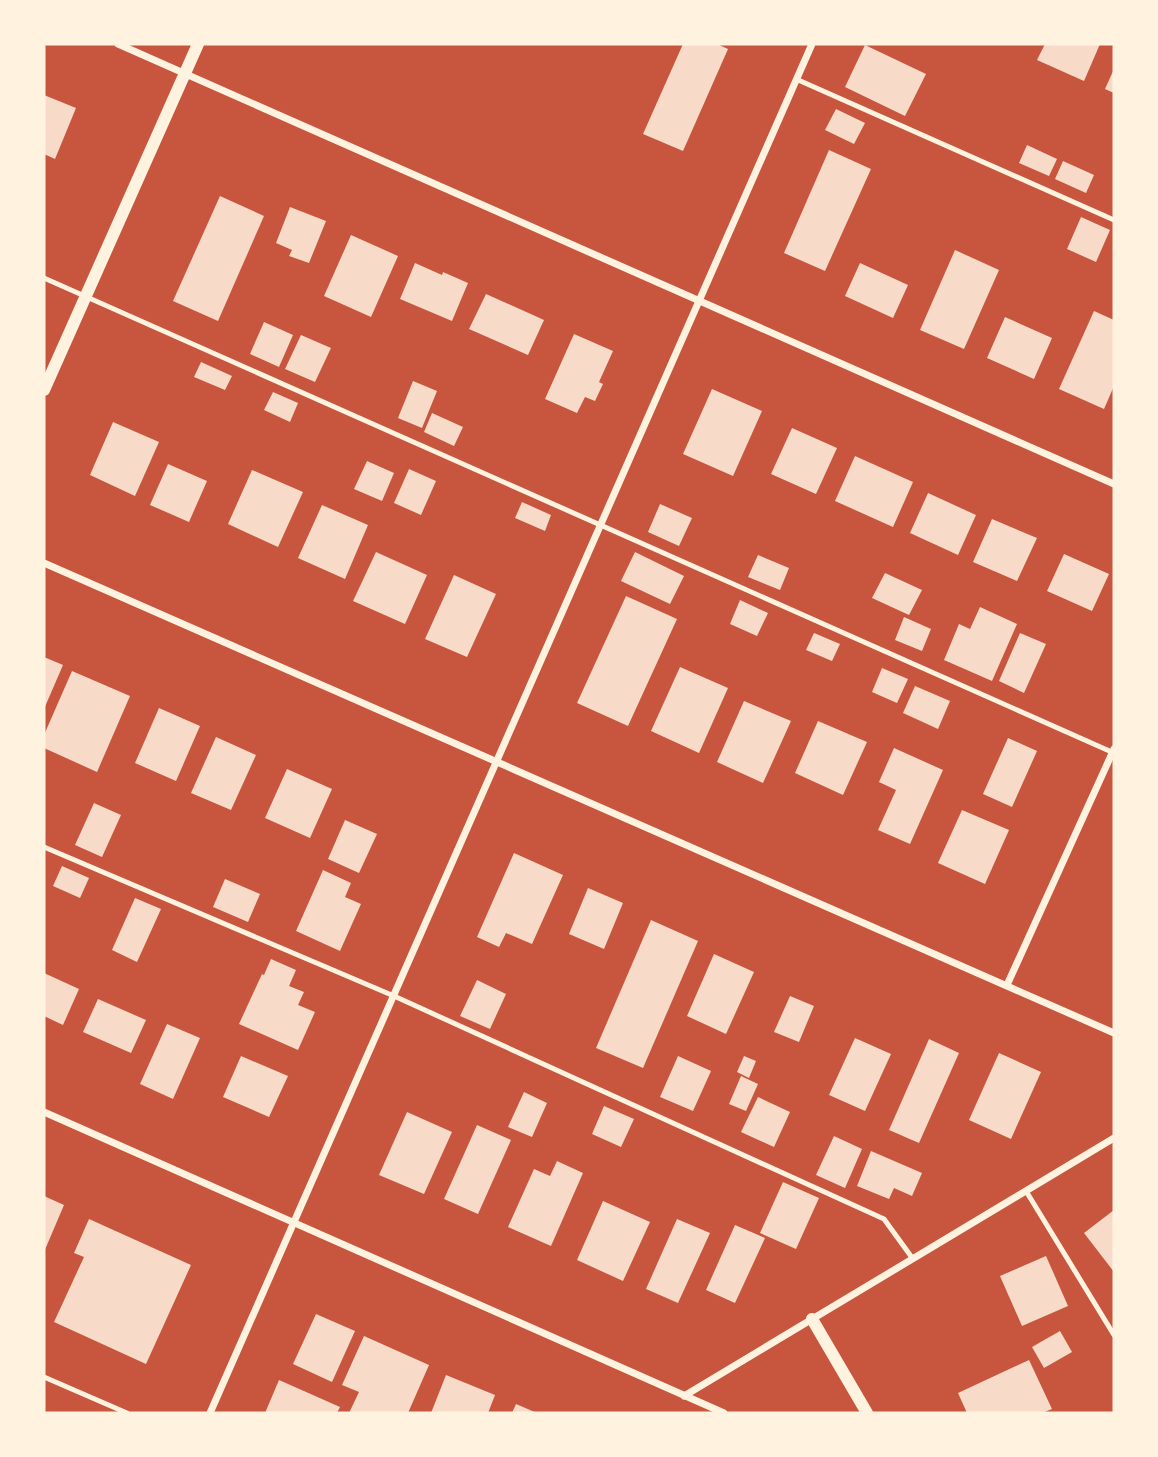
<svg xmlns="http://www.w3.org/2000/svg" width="1158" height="1457" font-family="'DejaVu Sans',sans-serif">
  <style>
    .building { fill: #f7dbc8 }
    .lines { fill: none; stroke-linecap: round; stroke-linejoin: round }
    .service { stroke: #fff3e0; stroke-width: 5 }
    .minor { stroke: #fff3e0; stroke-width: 7 }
    .tertiary { stroke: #fff3e0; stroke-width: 12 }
  </style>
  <rect width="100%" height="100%" fill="#c8553d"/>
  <g class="building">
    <polygon points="683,44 717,44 728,49 683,151 643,134"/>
    <polygon points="1045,44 1100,44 1084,81 1037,60"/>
    <polygon points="865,45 926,74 905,116 845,87"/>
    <polygon points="1114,69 1114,93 1105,89"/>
    <polygon points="44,95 76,108 55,159 44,154"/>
    <polygon points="836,109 865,123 854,144 825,130"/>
    <polygon points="1027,145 1057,159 1049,176 1019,163"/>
    <polygon points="829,150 871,169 825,271 784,253"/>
    <polygon points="1063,161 1094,175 1086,193 1055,179"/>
    <polygon points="220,196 264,216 218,321 173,301"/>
    <polygon points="290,207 326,221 309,263 289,256 292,250 276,243"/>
    <polygon points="1081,217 1110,230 1096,262 1067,249"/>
    <polygon points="351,235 398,256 371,317 324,296"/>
    <polygon points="955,250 999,270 964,349 920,330"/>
    <polygon points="415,263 442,275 443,272 468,283 452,321 400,299"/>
    <polygon points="860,263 908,285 893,318 845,296"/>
    <polygon points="486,294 544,320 528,355 469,329"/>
    <polygon points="1094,311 1114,320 1114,386 1104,409 1059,389"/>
    <polygon points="1005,317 1052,338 1034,379 987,358"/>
    <polygon points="264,322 293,335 279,367 250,354"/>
    <polygon points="574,334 613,351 599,382 603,384 595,401 585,397 577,413 545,399"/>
    <polygon points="301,335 331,348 315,382 285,369"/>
    <polygon points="201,362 232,376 225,390 194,377"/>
    <polygon points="413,381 437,391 422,428 398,418"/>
    <polygon points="712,389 762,411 733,476 683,454"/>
    <polygon points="273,392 298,403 290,422 264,410"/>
    <polygon points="432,413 463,427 454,446 424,432"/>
    <polygon points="113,422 159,442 135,496 90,475"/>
    <polygon points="792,428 837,448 816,494 771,474"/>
    <polygon points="855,456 913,482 893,527 835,501"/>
    <polygon points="367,461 394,473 382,501 354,489"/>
    <polygon points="168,464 207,481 189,522 150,505"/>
    <polygon points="409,469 436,481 421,515 394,503"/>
    <polygon points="252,470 303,492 278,547 228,524"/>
    <polygon points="928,493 976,515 958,555 910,533"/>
    <polygon points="522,502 551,515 545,531 515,518"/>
    <polygon points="660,504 692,518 679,546 648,532"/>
    <polygon points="322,505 368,525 345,579 298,558"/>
    <polygon points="992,519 1037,538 1017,581 973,562"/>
    <polygon points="376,552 427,575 405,624 353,601"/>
    <polygon points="635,552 684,576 670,604 621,581"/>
    <polygon points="1064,554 1109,574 1092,611 1047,591"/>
    <polygon points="758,555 789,568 780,590 748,577"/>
    <polygon points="885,573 922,590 909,615 872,598"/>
    <polygon points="454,575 496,594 467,657 425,639"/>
    <polygon points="626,596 677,619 628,726 577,703"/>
    <polygon points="740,600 768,613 757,636 730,624"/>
    <polygon points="980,607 1017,624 992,681 944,660 959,624 970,629"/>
    <polygon points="904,617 931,629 922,651 895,640"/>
    <polygon points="814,633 840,644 832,661 806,650"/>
    <polygon points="1020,633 1046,644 1024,693 999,681"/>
    <polygon points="44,657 63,665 44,709"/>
    <polygon points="680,667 728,688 699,753 651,731"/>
    <polygon points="882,668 908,679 897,703 872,692"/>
    <polygon points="72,671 130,696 97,772 44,748 44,735"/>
    <polygon points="915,686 950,701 938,729 903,713"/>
    <polygon points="744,701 791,721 763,783 717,762"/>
    <polygon points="159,708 200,726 176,781 135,763"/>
    <polygon points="818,721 867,742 843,795 795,773"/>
    <polygon points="216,737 256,755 231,810 191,793"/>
    <polygon points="1008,738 1037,751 1012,807 983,794"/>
    <polygon points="894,748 943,770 910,844 878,830 896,790 879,782"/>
    <polygon points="287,769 332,789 310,838 265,818"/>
    <polygon points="94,803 121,815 102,857 75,845"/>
    <polygon points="962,810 1009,830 985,884 938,863"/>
    <polygon points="345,820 377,834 359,873 328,859"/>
    <polygon points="514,853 563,875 532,944 506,933 499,947 477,937"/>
    <polygon points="62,866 89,878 80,898 53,886"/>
    <polygon points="323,870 351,883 345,897 361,904 340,951 296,931"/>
    <polygon points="225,879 260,894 248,922 213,907"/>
    <polygon points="588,888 623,903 604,949 569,934"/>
    <polygon points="135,898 161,909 137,962 112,950"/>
    <polygon points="651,920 698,941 643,1068 596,1048"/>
    <polygon points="714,954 754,972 726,1034 687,1016"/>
    <polygon points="271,959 296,970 289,986 304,992 298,1005 315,1012 298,1050 239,1024 262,974 264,975"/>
    <polygon points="44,973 79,989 63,1025 44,1016"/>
    <polygon points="477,980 506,994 490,1029 460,1016"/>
    <polygon points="790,996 814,1006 799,1042 774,1032"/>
    <polygon points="98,999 146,1020 131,1053 83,1032"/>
    <polygon points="167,1024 200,1038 173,1099 140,1084"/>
    <polygon points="855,1038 891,1054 865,1111 829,1095"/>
    <polygon points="929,1039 959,1053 919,1143 889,1130"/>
    <polygon points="999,1053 1041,1072 1011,1139 969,1120"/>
    <polygon points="241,1056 288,1076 269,1117 223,1097"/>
    <polygon points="678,1056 711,1071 693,1111 660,1097"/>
    <polygon points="744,1056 756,1061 749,1078 737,1072"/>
    <polygon points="741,1076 758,1084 746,1111 729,1104"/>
    <polygon points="524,1092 547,1103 532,1137 508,1127"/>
    <polygon points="758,1097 790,1112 774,1147 741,1132"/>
    <polygon points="604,1106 634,1119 621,1147 592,1134"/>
    <polygon points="407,1112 452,1132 424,1194 379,1175"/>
    <polygon points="477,1125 511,1140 478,1214 444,1199"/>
    <polygon points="834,1136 862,1149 845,1188 816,1175"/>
    <polygon points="871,1151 922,1173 912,1196 894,1188 889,1199 857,1186"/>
    <polygon points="557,1161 583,1173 551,1246 508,1227 534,1169 550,1176"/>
    <polygon points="783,1182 819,1198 796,1249 760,1233"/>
    <polygon points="44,1196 64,1205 44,1252"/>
    <polygon points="603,1201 650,1222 623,1281 577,1260"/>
    <polygon points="1114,1210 1114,1272 1084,1233"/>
    <polygon points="89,1219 191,1265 146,1364 54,1322 84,1257 74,1253"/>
    <polygon points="677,1219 710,1233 678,1303 646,1289"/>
    <polygon points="735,1225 765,1238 735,1303 706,1290"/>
    <polygon points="1046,1256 1068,1306 1022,1326 1000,1276"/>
    <polygon points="316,1314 355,1331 332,1382 293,1364"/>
    <polygon points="1060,1331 1072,1352 1044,1368 1032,1347"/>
    <polygon points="364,1336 429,1365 408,1413 349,1413 359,1392 342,1385"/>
    <polygon points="1029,1360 1052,1409 1042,1413 967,1413 958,1393"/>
    <polygon points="446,1375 495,1395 488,1413 431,1413"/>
    <polygon points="279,1380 340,1407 337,1413 265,1413"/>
    <polygon points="516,1404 537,1413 512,1413"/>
  </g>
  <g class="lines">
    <g class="service">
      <polyline points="796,79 1114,220"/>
      <polyline points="44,278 1114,753"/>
      <polyline points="44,847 394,996 884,1219 913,1259"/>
      <polyline points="1026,1191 1114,1335"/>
      <polyline points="44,1377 127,1413"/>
    </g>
    <g class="minor">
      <polyline points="118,44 1114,484"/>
      <polyline points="44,563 1114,1033"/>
      <polyline points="1007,985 1114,749"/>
      <polyline points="44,1112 724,1413"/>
      <polyline points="684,1396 1114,1138"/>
      <polyline points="210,1413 812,44"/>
    </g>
    <g class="tertiary">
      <polyline points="44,390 198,44"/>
      <polyline points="812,1319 867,1413"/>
    </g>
  </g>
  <rect width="1158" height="1457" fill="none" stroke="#fff3e0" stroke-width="91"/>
</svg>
